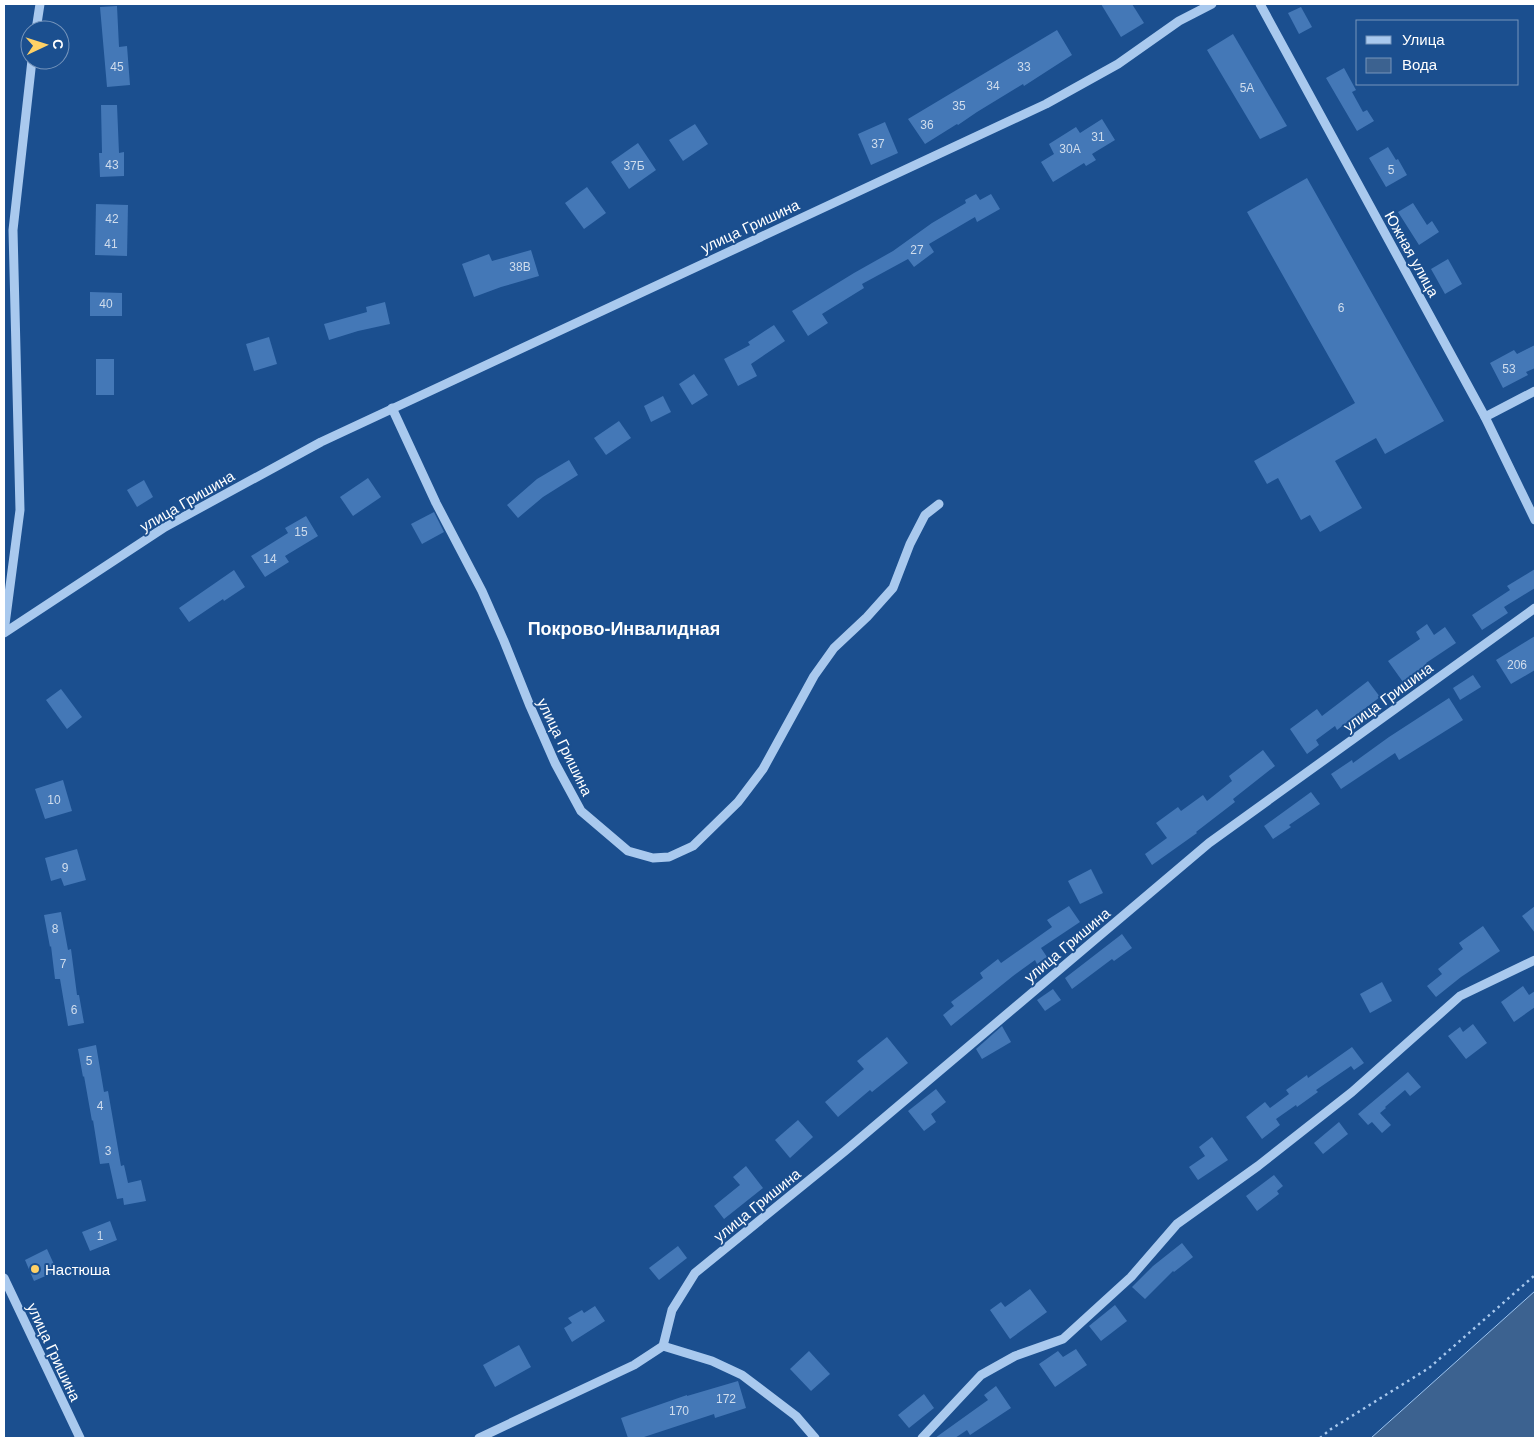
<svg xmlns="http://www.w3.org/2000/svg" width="1539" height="1442" font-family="Helvetica,sans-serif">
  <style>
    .water { fill: #3c6290; stroke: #9cc4f0 }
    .building { fill: #4478b7 }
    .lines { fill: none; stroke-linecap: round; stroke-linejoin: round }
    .path { stroke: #a9c9ee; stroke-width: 2.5; stroke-dasharray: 2.5 4; stroke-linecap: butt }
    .minor { stroke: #a9c9ee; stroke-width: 9 }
    .poi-dot { fill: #ffd166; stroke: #1b4f8f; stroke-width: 2 }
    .labels { text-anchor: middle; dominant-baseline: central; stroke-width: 4; stroke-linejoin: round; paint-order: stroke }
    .number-label { font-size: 12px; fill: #d0dded }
    .street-label { font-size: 15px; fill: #fff; stroke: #1b4f8f }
    .poi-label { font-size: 15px; fill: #fff; stroke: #1b4f8f; text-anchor: start }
    .quarter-label { font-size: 18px; font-weight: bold; fill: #fff; stroke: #1b4f8f }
  </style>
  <rect width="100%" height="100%" fill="#1b4f8f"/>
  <polygon class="water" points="1535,1291 1535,1438 1371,1438"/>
  <g class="building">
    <polygon points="1101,4 1132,4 1144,23 1121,37"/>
    <polygon points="117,6 119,47 127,46 130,85 107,87 100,7"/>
    <polygon points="1301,7 1312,27 1299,34 1288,13"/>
    <polygon points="1057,30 1072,55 1024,86 1023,84 977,112 958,125 957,124 925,144 908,119"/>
    <polygon points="1233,34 1287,126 1260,139 1207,50"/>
    <polygon points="1344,68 1356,90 1352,92 1363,112 1367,110 1374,121 1357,131 1326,78"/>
    <polygon points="101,105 117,105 119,153 124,152 124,176 100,177 99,153 102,153"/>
    <polygon points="1102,119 1115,140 1092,154 1096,160 1086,166 1084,163 1053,182 1041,162 1054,154 1049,144 1076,127 1080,133"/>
    <polygon points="885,122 898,153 871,165 858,134"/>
    <polygon points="695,124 708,144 683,161 669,140"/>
    <polygon points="638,143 656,170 629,189 611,162"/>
    <polygon points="1388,147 1396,160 1398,159 1407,175 1386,187 1369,158"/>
    <polygon points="1307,178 1444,421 1385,454 1376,438 1335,461 1362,508 1320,532 1310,515 1301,520 1278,478 1267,484 1254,461 1355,403 1247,212"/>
    <polygon points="587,187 606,213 584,229 565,203"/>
    <polygon points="976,194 980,200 991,194 1000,209 977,222 975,217 929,244 934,252 914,267 908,259 862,284 864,288 822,314 828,323 808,336 792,311 854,273 893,251 932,223 966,203 965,200"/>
    <polygon points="1413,203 1427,225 1432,221 1439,232 1419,245 1398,212"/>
    <polygon points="96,204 128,205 127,256 95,255"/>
    <polygon points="531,250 539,276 501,287 474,297 462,264 489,254 492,261"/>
    <polygon points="1448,259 1462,284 1445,294 1431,269"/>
    <polygon points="90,292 122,293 122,316 90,316"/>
    <polygon points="385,302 390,324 358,331 329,340 324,324 367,312 366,307"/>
    <polygon points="774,325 785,341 751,364 757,376 738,386 724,359 750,345 748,342"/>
    <polygon points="269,337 277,364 254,371 246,344"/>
    <polygon points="1535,345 1535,368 1526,372 1528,375 1503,388 1490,363 1514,350 1517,354"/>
    <rect x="96" y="359" width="18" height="36"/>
    <polygon points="694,374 708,395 692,405 679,384"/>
    <polygon points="663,396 671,412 651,422 644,406"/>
    <polygon points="619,421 631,438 606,455 594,438"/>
    <polygon points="569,460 578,475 543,497 518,518 507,505 537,479"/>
    <polygon points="368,478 381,497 353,516 340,497"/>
    <polygon points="144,480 153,497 137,507 127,490"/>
    <polygon points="434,512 444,532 422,544 411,524"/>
    <polygon points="306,516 318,536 285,556 289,562 265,577 251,556 288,533 285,528"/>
    <polygon points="1535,569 1535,588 1504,607 1508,613 1482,630 1472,615 1510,590 1507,586"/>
    <polygon points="234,570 245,587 224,601 223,599 189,622 179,608"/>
    <polygon points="1427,624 1434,635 1445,627 1456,643 1426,663 1428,665 1403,682 1388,661 1420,639 1416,632"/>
    <polygon points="1535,636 1535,670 1511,684 1496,660"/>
    <polygon points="1473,675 1481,687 1460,700 1453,688"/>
    <polygon points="1368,681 1380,697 1337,730 1335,726 1316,740 1319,745 1307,754 1290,729 1317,709 1322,716"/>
    <polygon points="61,689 82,717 67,729 46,700"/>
    <polygon points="1449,698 1463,720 1399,760 1395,753 1341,789 1331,774 1352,760 1353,763 1389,737"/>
    <polygon points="1263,750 1275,766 1233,799 1235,802 1196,832 1197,833 1152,865 1145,854 1167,838 1156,823 1178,807 1181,811 1203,795 1207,801 1232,781 1229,776"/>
    <polygon points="63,780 72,811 45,819 35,789"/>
    <polygon points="1311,792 1320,804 1289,825 1291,827 1273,839 1264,826"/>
    <polygon points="77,849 86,880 64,886 61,878 51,881 45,858"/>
    <polygon points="1091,869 1103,893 1080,904 1068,881"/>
    <polygon points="1069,906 1080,922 1041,948 1047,957 1037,964 1035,960 1013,976 951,1026 943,1015 954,1006 951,1002 983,978 980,973 998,959 1001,963 1052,927 1047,920"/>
    <polygon points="1535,906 1535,933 1522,916"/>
    <polygon points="61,912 68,950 71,949 77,995 79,995 84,1023 68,1026 60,979 55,979 51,946 50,947 44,915"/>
    <polygon points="1483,926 1500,951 1461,977 1436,997 1427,986 1442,974 1438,969 1463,949 1459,943"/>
    <polygon points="1122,934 1132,948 1114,961 1112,959 1072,989 1065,978"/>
    <polygon points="1382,982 1392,1001 1370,1013 1360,994"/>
    <polygon points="1523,986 1529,995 1535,991 1535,1007 1514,1022 1501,1002"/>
    <polygon points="1053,989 1061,1000 1045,1011 1037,1000"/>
    <polygon points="1473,1024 1487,1043 1466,1059 1448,1036 1460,1027 1463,1032"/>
    <polygon points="1002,1026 1011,1042 982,1059 976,1049"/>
    <polygon points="887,1037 908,1063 872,1092 870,1090 838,1117 825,1102 864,1069 857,1061"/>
    <polygon points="96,1045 104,1092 108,1091 121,1166 124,1165 128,1183 141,1180 146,1201 124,1205 123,1198 117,1199 109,1163 100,1164 93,1120 92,1121 84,1076 83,1077 78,1049"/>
    <polygon points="1352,1047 1364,1063 1354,1070 1351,1066 1316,1090 1318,1092 1297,1107 1296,1105 1276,1119 1280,1125 1262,1139 1246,1117 1265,1102 1270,1108 1289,1094 1286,1090 1307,1075 1308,1078"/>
    <polygon points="1408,1072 1421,1087 1410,1096 1405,1090 1385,1107 1386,1108 1380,1113 1391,1125 1382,1133 1372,1122 1368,1125 1358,1114"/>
    <polygon points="936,1089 946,1102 931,1114 936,1122 924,1131 908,1111"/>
    <polygon points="798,1120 813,1137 790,1158 775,1140"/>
    <polygon points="1339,1122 1348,1134 1323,1154 1314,1143"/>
    <polygon points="1212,1137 1228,1160 1198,1180 1189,1167 1205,1156 1199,1147"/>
    <polygon points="746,1166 763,1188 724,1219 714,1206 740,1185 733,1177"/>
    <polygon points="1274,1175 1283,1186 1277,1191 1279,1194 1257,1211 1246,1196"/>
    <polygon points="110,1221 117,1240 90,1251 82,1232"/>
    <polygon points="1182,1243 1193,1257 1174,1272 1173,1271 1145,1299 1132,1287 1153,1266"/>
    <polygon points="678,1246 687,1258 659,1280 649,1268"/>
    <polygon points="47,1249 57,1271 34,1281 25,1260"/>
    <polygon points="1030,1289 1047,1312 1010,1339 990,1310 1001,1302 1005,1307"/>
    <polygon points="1115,1305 1127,1321 1101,1341 1089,1326"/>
    <polygon points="595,1306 605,1321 572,1342 564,1328 572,1323 568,1318 582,1310 584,1313"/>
    <polygon points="519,1345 531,1367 495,1387 483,1365"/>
    <polygon points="1076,1349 1087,1365 1055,1387 1039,1364 1058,1351 1063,1357"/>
    <polygon points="809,1351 830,1374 811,1391 790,1369"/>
    <polygon points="738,1381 746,1408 715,1418 714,1414 641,1438 628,1438 621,1418 687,1395 687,1396"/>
    <polygon points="996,1386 1011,1408 970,1435 967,1430 955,1438 935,1438 988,1400 984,1395"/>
    <polygon points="924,1394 934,1408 909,1428 898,1415"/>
  </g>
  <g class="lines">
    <polyline class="path" points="1320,1438 1331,1429 1429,1368 1535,1275"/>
    <g class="minor">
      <polyline points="1260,4 1485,417 1535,520"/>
      <polyline points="36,30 40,4"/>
      <polyline points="392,408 436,503 482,591 504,641 530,706 555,763 581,811 628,851 653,858 669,857 693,846 738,802 763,769 814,676 834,648 867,617 893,588 910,544 925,515 939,504"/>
      <polyline points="1485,417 1535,391"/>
      <polyline points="4,632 20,510 13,230 32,60"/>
      <polyline points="4,633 165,527 321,442 1046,104 1118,64 1179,21 1212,4"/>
      <polyline points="4,1278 80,1438"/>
      <polyline points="663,1346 712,1361 742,1375 796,1416 815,1438"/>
      <polyline points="479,1438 634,1365 663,1346 672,1310 695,1273 845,1151 1209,843 1535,608"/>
      <polyline points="922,1438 981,1375 1015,1356 1063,1339 1131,1277 1177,1224 1258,1166 1352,1092 1460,996 1535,960"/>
    </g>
  </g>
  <circle class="poi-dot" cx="35" cy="1269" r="5"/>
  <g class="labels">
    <g class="number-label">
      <text x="117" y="67">45</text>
      <text x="1024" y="67">33</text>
      <text x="993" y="86">34</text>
      <text x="1247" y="88">5А</text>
      <text x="959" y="106">35</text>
      <text x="927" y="125">36</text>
      <text x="1098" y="137">31</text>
      <text x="878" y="144">37</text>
      <text x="1070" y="149">30А</text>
      <text x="112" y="165">43</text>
      <text x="634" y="166">37Б</text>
      <text x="1391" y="170">5</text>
      <text x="112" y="219">42</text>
      <text x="111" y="244">41</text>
      <text x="917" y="250">27</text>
      <text x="520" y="267">38В</text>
      <text x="106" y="304">40</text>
      <text x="1341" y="308">6</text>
      <text x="1509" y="369">53</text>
      <text x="301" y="532">15</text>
      <text x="270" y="559">14</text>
      <text x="1517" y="665">206</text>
      <text x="54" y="800">10</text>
      <text x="65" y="868">9</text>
      <text x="55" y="929">8</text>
      <text x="63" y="964">7</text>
      <text x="74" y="1010">6</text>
      <text x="89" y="1061">5</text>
      <text x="100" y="1106">4</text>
      <text x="108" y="1151">3</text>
      <text x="100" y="1236">1</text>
      <text x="726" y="1399">172</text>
      <text x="679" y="1411">170</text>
    </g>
    <g class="street-label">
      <text transform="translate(750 226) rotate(-25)">улица Гришина</text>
      <text transform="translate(1412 254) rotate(61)">Южная улица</text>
      <text transform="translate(187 501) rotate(-30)">улица Гришина</text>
      <text transform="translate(1388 697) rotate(-36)">улица Гришина</text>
      <text transform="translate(565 747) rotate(64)">улица Гришина</text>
      <text transform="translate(1067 945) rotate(-40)">улица Гришина</text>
      <text transform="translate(757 1205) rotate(-39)">улица Гришина</text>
      <text transform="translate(54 1352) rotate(65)">улица Гришина</text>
    </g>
    <g class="poi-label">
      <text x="45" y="1269">Настюша</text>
    </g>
    <g class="quarter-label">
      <text x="624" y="629">Покрово-Инвалидная</text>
    </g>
  </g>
  <rect width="1539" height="1442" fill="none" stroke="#ffffff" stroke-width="10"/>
  <rect x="1356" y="20" width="162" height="65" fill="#1b4f8f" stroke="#7695bc"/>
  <rect x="1366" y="36" width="25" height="8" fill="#a9c9ee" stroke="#7695bc"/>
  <text x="1402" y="45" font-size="15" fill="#ffffff">Улица</text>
  <rect x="1366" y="58" width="25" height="15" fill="#3c6290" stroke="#7695bc"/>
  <text x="1402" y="70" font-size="15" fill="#ffffff">Вода</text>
  <g transform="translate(45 45) rotate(86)"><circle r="24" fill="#1b4f8f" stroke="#7695bc"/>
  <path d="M0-4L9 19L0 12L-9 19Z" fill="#ffd166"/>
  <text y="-8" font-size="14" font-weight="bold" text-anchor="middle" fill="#ffffff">С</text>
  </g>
</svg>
